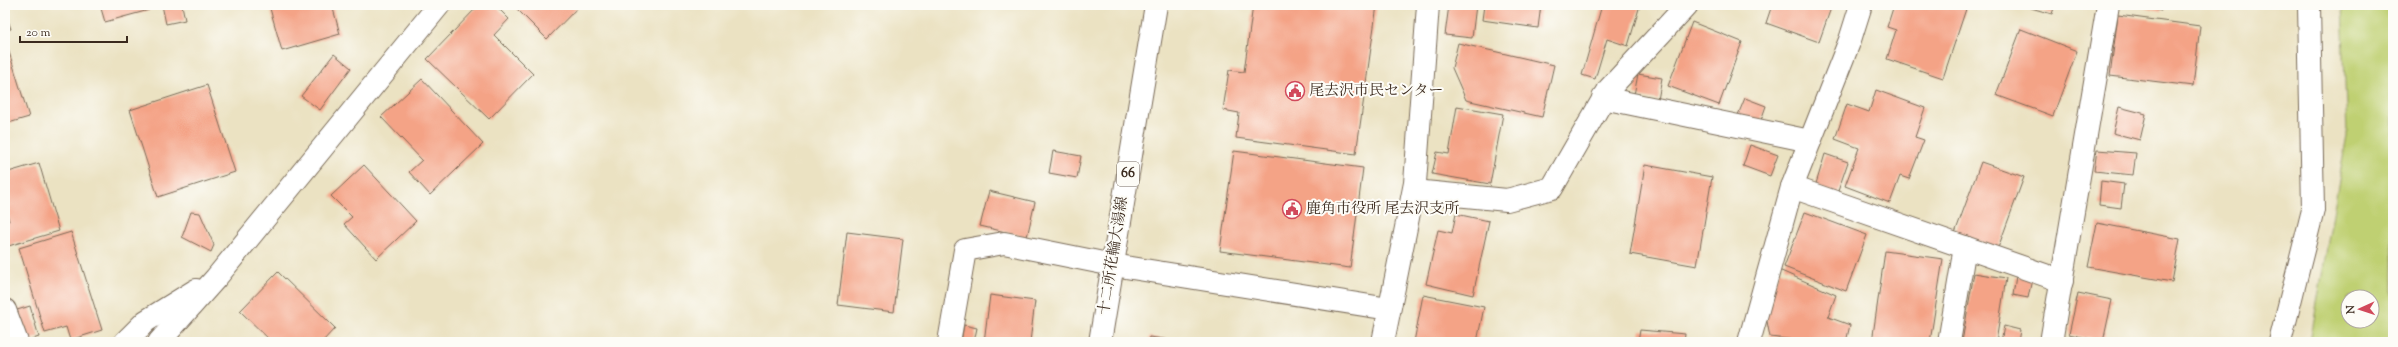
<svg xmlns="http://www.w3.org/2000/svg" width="2398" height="347" font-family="'Sorts Mill Goudy','Noto Serif JP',serif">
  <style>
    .green { fill: #bfd072; stroke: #7d7d48; fill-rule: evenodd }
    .building { fill: #f4a386 }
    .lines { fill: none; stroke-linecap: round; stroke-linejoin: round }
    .minor-casing { stroke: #796a57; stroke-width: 24 }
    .major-casing { stroke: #796a57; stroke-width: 24 }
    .minor { stroke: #fff; stroke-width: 22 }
    .major { stroke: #fff; stroke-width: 22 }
    .labels { text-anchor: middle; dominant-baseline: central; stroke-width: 4; stroke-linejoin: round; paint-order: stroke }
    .shield { fill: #fdfcf7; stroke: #75695f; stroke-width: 1 }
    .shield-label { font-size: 14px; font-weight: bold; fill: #3b2a1e }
    .poi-label { font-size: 15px; fill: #3b2a1e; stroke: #fdfcf7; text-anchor: start }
    .street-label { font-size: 15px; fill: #3b2a1e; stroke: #fdfcf7 }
  </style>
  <rect width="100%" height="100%" fill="#fdfcf7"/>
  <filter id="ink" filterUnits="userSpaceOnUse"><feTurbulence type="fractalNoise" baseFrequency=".025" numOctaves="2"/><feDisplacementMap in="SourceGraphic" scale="8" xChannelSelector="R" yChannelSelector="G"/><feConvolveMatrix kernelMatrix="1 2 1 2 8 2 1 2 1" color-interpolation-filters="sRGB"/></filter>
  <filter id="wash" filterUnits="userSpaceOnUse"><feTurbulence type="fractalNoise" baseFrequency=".012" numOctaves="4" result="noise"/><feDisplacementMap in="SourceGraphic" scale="16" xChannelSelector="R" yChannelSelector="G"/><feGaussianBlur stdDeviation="0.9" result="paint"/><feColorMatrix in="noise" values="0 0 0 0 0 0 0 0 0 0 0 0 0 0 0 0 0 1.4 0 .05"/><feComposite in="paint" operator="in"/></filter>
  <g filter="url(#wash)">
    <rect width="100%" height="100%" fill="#ebe2c2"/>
    <path class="green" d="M2342 5H2393V342H2310L2347 135ZM2348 297H2372V321H2348Z"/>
    <g id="blocks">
      <g class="building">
        <polygon points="100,5 147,5 149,10 105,22"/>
        <polygon points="162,5 182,5 185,20 166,24"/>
        <polygon points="269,5 332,5 340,34 282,51"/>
        <polygon points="475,5 495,5 509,19 494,35 533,74 489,119 427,59 477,7"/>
        <polygon points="513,5 580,5 547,39"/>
        <polygon points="1253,5 1377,5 1356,154 1236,138 1239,113 1223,110 1229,70 1244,72"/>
        <polygon points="1449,5 1476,5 1472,38 1445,35"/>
        <polygon points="1484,5 1541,5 1538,28 1482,20"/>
        <polygon points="1602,5 1640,5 1628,46 1607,39 1595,79 1582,75"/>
        <polygon points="1772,5 1832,5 1819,42 1766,23"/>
        <polygon points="1894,5 1967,6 1943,78 1887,59 1896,30 1887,27"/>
        <polygon points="2032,5 2055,5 2052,14 2031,8"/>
        <polygon points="2138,5 2162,5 2161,11"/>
        <polygon points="5,12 11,29 5,30"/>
        <polygon points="2118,15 2200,26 2193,86 2110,76"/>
        <polygon points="1692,22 1742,42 1719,105 1668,86"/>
        <polygon points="2021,29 2077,51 2053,116 1996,95"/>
        <polygon points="5,39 29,117 5,124"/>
        <polygon points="1458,43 1554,65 1542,117 1466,100 1452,68"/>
        <polygon points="334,54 351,68 320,110 301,96"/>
        <polygon points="1638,74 1662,78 1658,100 1634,95"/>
        <polygon points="422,79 483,144 430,195 409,172 422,160 381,117"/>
        <polygon points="207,85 235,172 158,197 130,110"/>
        <polygon points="1876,90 1925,108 1915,137 1924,140 1909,179 1900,176 1890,203 1845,186 1859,148 1835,139 1847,104 1869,112"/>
        <polygon points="1745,98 1766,106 1760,123 1738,115"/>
        <polygon points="1457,106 1503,114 1490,184 1432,174 1437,152 1449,154"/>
        <polygon points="2119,107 2146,114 2140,140 2113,133"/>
        <polygon points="1750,145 1778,155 1770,176 1743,166"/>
        <polygon points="2097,150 2136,153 2133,175 2094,171"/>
        <polygon points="1053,151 1081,156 1077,178 1049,173"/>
        <polygon points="1234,151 1363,168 1350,268 1220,251"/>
        <polygon points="1825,154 1848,162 1837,194 1815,187"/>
        <polygon points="1981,162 2024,177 1998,248 1955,233"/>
        <polygon points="39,163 59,231 5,247 5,222 9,221 5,206 5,173"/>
        <polygon points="364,165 416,221 376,259 344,224 352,217 331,196"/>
        <polygon points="1645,165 1712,177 1697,266 1630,254"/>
        <polygon points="2101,181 2124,184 2121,208 2099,205"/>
        <polygon points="989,191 1035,202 1027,237 980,226"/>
        <polygon points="191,212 200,213 214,245 211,252 182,237"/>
        <polygon points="1805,212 1867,235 1846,291 1784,267"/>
        <polygon points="1456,214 1489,221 1473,295 1426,284 1438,230 1452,233"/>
        <polygon points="2097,223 2180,239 2172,282 2088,267"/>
        <polygon points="71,232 102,330 70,340 66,327 45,333 19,248"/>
        <polygon points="847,232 903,239 894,312 838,305"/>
        <polygon points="1885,251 1943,259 1930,342 1872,342"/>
        <polygon points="1779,270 1836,295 1828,317 1850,325 1846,342 1813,342 1770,337 1765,311"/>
        <polygon points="278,272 335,328 322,342 272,342 240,311"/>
        <polygon points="1974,273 2006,278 1996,342 1962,342"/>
        <polygon points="2016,276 2032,279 2028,298 2013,295"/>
        <polygon points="2078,293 2112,300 2103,342 2069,334"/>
        <polygon points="990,295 1035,301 1030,342 984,342"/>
        <polygon points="1423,295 1484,307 1477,342 1414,342"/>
        <polygon points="30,306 39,337 23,342 14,311"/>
        <polygon points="964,325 977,328 974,342 961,342"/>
        <polygon points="2004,326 2020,330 2018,342 2001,342"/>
        <polygon points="1640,330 1685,334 1684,342 1638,342"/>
        <polygon points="1149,337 1178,341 1178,342 1148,342"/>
      </g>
    </g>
  </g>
  <g filter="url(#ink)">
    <use href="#blocks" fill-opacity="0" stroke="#796a57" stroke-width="1"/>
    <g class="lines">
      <g class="minor-casing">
        <g id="minor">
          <polyline points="1603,98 1810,141"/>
          <polyline points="1792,187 2062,281"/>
          <polyline points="1414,191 1507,200 1552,188 1609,89 1687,5"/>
          <polyline points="5,310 17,342"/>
          <polyline points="125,342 146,321 196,290"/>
          <polyline points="159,342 216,278 439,5"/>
          <polyline points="949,342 965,250 1004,243 1113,265 1389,309"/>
          <polyline points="1383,342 1415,183 1428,5"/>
          <polyline points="1749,342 1792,187 1850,40 1861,5"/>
          <polyline points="1949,342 1965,247"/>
          <polyline points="2051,342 2108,5"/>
          <polyline points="2280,342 2313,210 2309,5"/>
        </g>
      </g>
      <g class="major-casing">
        <polyline id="major" points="1100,342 1156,5"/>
      </g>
      <use href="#minor" class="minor"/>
      <use href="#major" class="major"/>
    </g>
  </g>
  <defs>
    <g id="civic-ring" transform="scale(1)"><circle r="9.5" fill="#fdfcf7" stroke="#d1495b" stroke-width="1.5"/><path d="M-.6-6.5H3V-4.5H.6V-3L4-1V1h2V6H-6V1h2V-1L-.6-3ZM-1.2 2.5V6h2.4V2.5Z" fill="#d1495b"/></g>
  </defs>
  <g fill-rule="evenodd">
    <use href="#civic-ring" x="1295" y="91"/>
    <use href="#civic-ring" x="1292" y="209"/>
  </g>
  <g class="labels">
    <rect class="shield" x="1117" y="162" width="22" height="24" rx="3"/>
    <g class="shield-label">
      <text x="1128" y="174">66</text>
    </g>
    <g class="poi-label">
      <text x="1309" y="91">尾去沢市民センター</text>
      <text x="1306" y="209">鹿角市役所 尾去沢支所</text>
    </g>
    <g class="street-label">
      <text transform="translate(1114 256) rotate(-81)">十二所花輪大湯線</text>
    </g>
  </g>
  <rect width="2398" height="347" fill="none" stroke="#fdfcf7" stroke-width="20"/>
  <g transform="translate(2360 309) rotate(267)"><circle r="19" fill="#fdfcf7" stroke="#afa8a0"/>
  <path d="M0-3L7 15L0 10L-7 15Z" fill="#d1495b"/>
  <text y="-6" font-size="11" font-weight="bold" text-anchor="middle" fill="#3b2a1e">N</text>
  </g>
  <path d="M20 36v6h107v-6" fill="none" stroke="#3b2a1e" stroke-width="2"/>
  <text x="26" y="36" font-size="12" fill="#3b2a1e" stroke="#fdfcf7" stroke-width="3" paint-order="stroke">20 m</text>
</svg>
